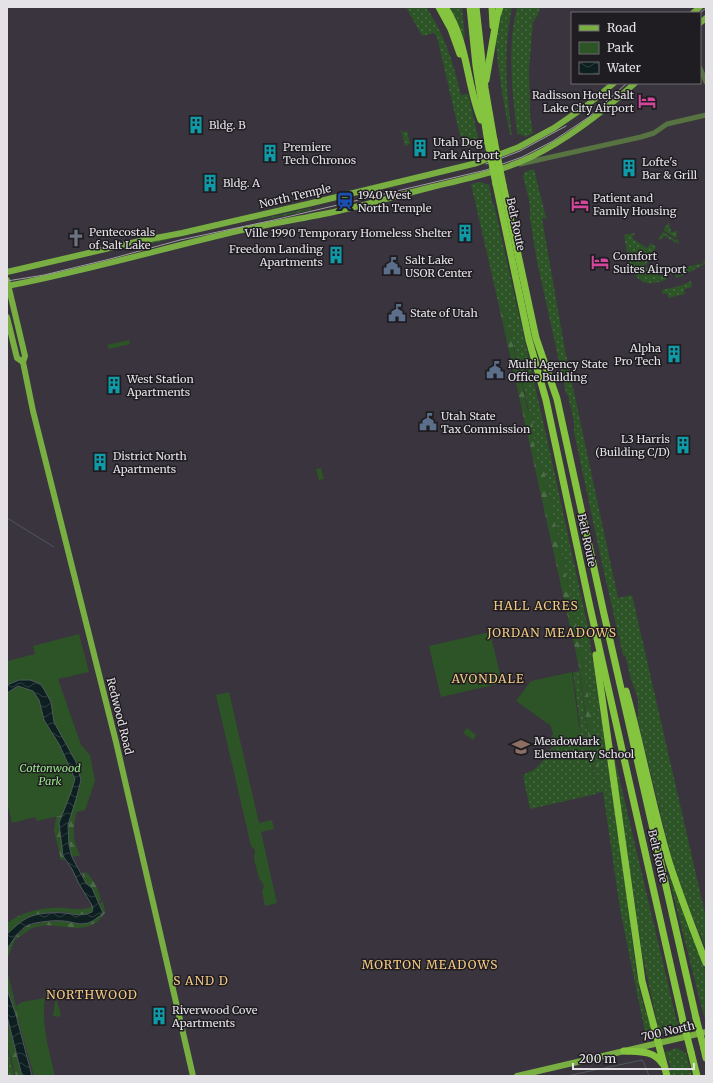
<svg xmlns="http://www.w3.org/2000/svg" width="713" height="1083" font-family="Merriweather,serif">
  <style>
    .grass { fill: url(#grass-dots) }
    .forest { fill: url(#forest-firs) }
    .park { fill: #2d5427 }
    .garden { fill: url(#garden-furrows) }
    .water { fill: url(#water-waves); stroke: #4e595c }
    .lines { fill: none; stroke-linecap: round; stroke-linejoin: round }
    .stream { stroke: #4e595c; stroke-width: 1 }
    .minor { stroke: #587342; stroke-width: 5 }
    .major { stroke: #78ae42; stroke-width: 6 }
    .highway { stroke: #84c43f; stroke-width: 7 }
    .tram { stroke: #a19da4; stroke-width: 1 }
    .highway-bridge { stroke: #84c43f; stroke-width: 7 }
    .labels { text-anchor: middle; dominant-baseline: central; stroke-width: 3; stroke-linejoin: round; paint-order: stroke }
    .poi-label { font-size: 11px; fill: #e4e1e7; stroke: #1f1d21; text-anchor: start }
    .street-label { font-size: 11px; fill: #e4e1e7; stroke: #1f1d21 }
    .park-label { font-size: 11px; font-style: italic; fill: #98e78b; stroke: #1f1d21 }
    .neighbourhood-label { font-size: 12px; letter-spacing: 1px; fill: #f2c882; stroke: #1f1d21 }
  </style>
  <defs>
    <pattern id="grass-dots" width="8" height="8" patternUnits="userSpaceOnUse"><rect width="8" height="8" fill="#2d5427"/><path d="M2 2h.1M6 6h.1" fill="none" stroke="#4b6c46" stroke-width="1.8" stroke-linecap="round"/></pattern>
    <pattern id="forest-firs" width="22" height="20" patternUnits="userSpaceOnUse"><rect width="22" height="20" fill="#2d5427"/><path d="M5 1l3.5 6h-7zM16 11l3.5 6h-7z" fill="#4b6c46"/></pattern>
    <pattern id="garden-furrows" width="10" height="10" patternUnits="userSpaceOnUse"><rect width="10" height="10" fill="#2d5427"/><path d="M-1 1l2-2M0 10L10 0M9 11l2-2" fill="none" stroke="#4b6c46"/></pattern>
    <pattern id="water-waves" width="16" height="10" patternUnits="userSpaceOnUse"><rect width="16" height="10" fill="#0d1f20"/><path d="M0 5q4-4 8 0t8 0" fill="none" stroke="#303f40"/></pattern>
  </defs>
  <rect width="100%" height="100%" fill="#39343d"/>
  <g class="grass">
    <path d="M406 7H426C445 35 453 62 461 95L468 94 480 145 463 148 437 37 434 33 422 36Z"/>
    <polygon points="450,7 462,7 465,37 463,38 457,22"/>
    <path d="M494 7H512C503 54 506 89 512 136L510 134C501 92 495 50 494 7Z"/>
    <path d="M517 7H540L538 15 533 22 529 69 530 115 533 133 526 137 517 133C512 91 507 48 517 7Z"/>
    <polygon points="401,130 403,132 407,131 410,144 405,146"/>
    <polygon points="534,169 546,218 542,219 565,350 618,598 632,595 706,918 706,949 680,886 673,865 638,721 638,699 630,676 626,657 623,655 603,568 574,432 574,422 568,395 566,393 537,261 530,218 530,204 523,176 525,172"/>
    <path d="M480 182 489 185C491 194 491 199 495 209L550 452 588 628 630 919C633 949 636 981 645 1010 648 1019 654 1027 648 1036L645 1032 620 909 603 792 596 793 593 770 597 769 587 687 583 666 582 652 544 470C533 460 532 428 533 415L529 411 505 309 499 306 471 184Z"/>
    <polygon points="669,222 671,232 677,231 677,237 675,238 663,230"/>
    <polygon points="663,232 675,240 678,239 679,244 664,236 660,240 658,239"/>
    <path d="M635 233 632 238 647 248 651 243 656 247 645 266 660 276 664 270 666 280C661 281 654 284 648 283 629 281 627 249 624 235Z"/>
    <polygon points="703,260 706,261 706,263 690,272 676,278 674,270 704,263"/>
    <polygon points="691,281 692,287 684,289 685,294 668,298 667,293 663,294 662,290 680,286"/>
    <path d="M579 671 596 794 530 809 523 776C526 772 532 772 536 768 543 762 548 752 554 745L582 741 573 672Z"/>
    <polygon points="612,745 613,745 616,764 677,1022 679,1023 673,1031 660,1034 659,1031 642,953"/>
    <polygon points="671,876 706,973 706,1018 704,1017 669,878"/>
    <polygon points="7,1048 15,1076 7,1076"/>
    <path d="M677 1048 686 1053 692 1076H671C669 1071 671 1067 669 1062 667 1058 666 1057 665 1052Z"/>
  </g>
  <g class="forest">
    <path d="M499 306 505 309 528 411 533 414C532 428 533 460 544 470L582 652 583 666 587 687 599 763 597 769 593 770 579 667Z"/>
    <polygon points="59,744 63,856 66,859 61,860 54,830 56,818"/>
    <path d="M83 792C76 814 68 833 80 855L72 857C65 827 67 818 83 792Z"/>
    <path d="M85 872C92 876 100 891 101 900L98 902 92 888 86 883 82 873Z"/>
    <polygon points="103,901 105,913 97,922 87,927 77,928 46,925 32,928 15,940 7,959 7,951 11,942 27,926 46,922 63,921 79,924 103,913 99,904"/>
    <path d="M93 906 92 912C80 917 75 914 64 912 53 911 36 913 27 918 19 922 13 929 7 934V923C23 911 45 907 65 908 77 909 81 911 93 906Z"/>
    <path d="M7 969C11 988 17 1007 20 1027H18L11 999 7 989Z"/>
    <polygon points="7,1016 22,1076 16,1076 7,1044"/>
  </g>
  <g class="park">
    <polygon points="129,340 130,344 110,349 108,347 107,345"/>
    <polygon points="321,468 324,479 319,480 316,469"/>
    <polygon points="490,632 502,683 441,697 429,646"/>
    <polygon points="79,634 89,672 58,679 81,745 90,755 95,781 85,810 37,821 35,817 12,823 7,802 7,661 35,654 33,646"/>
    <polygon points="572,672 579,727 580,727 582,741 553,744 550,742 553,734 551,726 516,701 531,681"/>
    <polygon points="229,692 259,823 272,820 274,829 261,832 277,903 265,906 262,891 264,886 259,878 254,859 255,850 251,846 216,695"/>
    <polygon points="467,728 476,735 473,740 463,733"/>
    <path d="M45 998C41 1026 49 1049 55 1076H34L21 1030 16 1006 22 1002Z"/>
    <polygon points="55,1001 57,1001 61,1015 57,1017 53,1016"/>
  </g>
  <g class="garden">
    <polygon points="310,208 311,210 279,217 250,222"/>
    <polygon points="169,238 170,239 126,251 141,243"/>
  </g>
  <g class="water">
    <path d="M19 680H30L41 684 51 702 54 722 76 762 81 780 77 796 68 825 69 845 72 857 86 883 92 888 103 913C98 917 94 921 88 923 79 926 71 921 63 921 52 920 38 922 28 925 20 929 10 943 7 951V934C13 929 19 922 27 918 37 913 53 912 64 913 74 914 82 917 92 912L93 907 79 884 72 869 63 856 59 823 71 792 75 779 59 744 44 720 39 700 33 691 18 686 7 693V685Z"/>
    <polygon points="7,989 16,1015 32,1076 22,1076 7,1016"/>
  </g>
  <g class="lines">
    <g class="stream">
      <polyline points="7,518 54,547"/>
      <polyline points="567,1076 642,1060 644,1063 649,1076"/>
    </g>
    <g class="minor">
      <polyline points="700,68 706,82"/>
      <polyline points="520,164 641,137 654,133 667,124 706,115"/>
    </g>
    <g class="major">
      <polyline points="693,13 700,7"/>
      <polyline points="700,23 706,18"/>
      <polyline points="7,272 140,241 182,233 312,203 477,163 519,147 554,128 586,106 614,83"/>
      <polyline points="7,280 25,356 23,362 33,411 116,742 193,1076"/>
      <path d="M7 286C86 271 164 248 242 230 274 223 306 218 338 211 369 204 400 195 432 187 465 179 500 172 531 157 570 138 603 112 635 83"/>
      <polyline points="7,317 17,358 23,362"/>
      <polyline points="517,1076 706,1032"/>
    </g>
    <g class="highway">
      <polyline points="439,7 451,29 460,54"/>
      <path d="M445 7C468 42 466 83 481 120"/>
      <polyline points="470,7 476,66 488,143"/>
      <polyline points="476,7 485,88 494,140"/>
      <polyline points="492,7 493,26"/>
      <polyline points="486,80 497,16 500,7"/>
      <polyline points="496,184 529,340 546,400 590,607 683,1021"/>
      <polyline points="503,185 536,338 557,399 604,614 696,1018"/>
      <polyline points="596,655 642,981 667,1076"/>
      <path d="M626 691C642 748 652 806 669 862 680 896 693 929 706 963"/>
      <polyline points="704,1049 706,1058"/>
      <path d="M624 1051C639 1052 653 1050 662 1063"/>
      <polyline points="691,1052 697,1076"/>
    </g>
    <g class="tram">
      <polyline points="700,13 706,8"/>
      <polyline points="486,164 520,151 566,126"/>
      <polyline points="7,281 44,275 110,259 180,240 274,220 486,170 522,157 553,141 589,117 627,83"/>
    </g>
    <g class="highway-bridge">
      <polyline points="494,140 503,185"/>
      <polyline points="488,143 496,184"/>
      <polyline points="696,1018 704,1049"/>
      <polyline points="683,1021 691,1052"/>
    </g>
  </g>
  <defs>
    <g id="hotel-bare" transform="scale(1.38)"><path d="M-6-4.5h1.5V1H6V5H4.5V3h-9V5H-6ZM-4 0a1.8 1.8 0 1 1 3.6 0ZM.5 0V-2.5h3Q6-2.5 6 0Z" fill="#d1479c" stroke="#1f1d21" stroke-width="2.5" paint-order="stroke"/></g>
    <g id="building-bare" transform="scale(1.38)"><path d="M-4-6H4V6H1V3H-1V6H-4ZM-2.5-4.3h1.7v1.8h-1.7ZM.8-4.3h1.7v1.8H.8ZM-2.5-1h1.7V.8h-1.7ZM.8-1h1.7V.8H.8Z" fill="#0f9aa8" stroke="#1f1d21" stroke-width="2.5" paint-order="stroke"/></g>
    <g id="station-bare" transform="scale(1.38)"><path d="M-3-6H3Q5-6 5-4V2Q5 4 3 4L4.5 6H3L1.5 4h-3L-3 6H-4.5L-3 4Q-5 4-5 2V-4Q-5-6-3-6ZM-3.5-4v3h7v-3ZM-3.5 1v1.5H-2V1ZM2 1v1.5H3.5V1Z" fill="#1a4fb4" stroke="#1f1d21" stroke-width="2.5" paint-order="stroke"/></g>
    <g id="church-bare" transform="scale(1.38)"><path d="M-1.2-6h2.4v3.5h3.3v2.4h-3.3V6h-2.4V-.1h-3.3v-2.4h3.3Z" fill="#6b7280" stroke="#1f1d21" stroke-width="2.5" paint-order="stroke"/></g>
    <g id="civic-bare" transform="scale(1.38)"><path d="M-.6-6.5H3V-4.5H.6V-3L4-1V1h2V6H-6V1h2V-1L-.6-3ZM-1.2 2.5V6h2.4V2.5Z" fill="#5c6f8a" stroke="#1f1d21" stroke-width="2.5" paint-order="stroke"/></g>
    <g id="school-bare" transform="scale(1.38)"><path d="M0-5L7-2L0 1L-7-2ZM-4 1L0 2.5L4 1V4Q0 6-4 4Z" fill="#8d6e63" stroke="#1f1d21" stroke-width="2.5" paint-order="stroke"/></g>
  </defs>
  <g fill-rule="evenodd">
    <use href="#hotel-bare" x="647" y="101"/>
    <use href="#building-bare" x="196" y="125"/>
    <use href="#building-bare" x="420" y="148"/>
    <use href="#building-bare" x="270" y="153"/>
    <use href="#building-bare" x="629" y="168"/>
    <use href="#building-bare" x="210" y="183"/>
    <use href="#station-bare" x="345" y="201"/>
    <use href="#hotel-bare" x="580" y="204"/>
    <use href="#building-bare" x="465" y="233"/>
    <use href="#church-bare" x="76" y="238"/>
    <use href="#building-bare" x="336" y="255"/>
    <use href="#hotel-bare" x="600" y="262"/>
    <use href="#civic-bare" x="392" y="266"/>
    <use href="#civic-bare" x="397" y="313"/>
    <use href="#building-bare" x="674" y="354"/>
    <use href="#civic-bare" x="495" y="370"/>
    <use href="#building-bare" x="114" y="385"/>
    <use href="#civic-bare" x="428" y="422"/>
    <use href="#building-bare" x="683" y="445"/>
    <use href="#building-bare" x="100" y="462"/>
    <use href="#school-bare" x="521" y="747"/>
    <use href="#building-bare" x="159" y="1016"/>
  </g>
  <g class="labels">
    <g class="poi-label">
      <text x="634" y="95" text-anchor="end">Radisson Hotel Salt<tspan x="634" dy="13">Lake City Airport</tspan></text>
      <text x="209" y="125">Bldg. B</text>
      <text x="433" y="142">Utah Dog<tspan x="433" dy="13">Park Airport</tspan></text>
      <text x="283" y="147">Premiere<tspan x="283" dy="13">Tech Chronos</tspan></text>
      <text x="642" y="162">Lofte's<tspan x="642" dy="13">Bar &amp; Grill</tspan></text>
      <text x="223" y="183">Bldg. A</text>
      <text x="358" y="195">1940 West<tspan x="358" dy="13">North Temple</tspan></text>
      <text x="593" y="198">Patient and<tspan x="593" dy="13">Family Housing</tspan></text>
      <text x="89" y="232">Pentecostals<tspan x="89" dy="13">of Salt Lake</tspan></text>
      <text x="452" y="233" text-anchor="end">Ville 1990 Temporary Homeless Shelter</text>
      <text x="323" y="249" text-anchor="end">Freedom Landing<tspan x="323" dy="13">Apartments</tspan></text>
      <text x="613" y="256">Comfort<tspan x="613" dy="13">Suites Airport</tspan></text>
      <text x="405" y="260">Salt Lake<tspan x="405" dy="13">USOR Center</tspan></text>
      <text x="410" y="313">State of Utah</text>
      <text x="661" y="348" text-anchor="end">Alpha<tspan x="661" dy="13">Pro Tech</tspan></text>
      <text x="508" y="364">Multi Agency State<tspan x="508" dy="13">Office Building</tspan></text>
      <text x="127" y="379">West Station<tspan x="127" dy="13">Apartments</tspan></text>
      <text x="441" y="416">Utah State<tspan x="441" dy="13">Tax Commission</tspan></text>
      <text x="670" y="439" text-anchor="end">L3 Harris<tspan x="670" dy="13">(Building C/D)</tspan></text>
      <text x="113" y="456">District North<tspan x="113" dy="13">Apartments</tspan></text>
      <text x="534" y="741">Meadowlark<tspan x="534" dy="13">Elementary School</tspan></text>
      <text x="172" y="1010">Riverwood Cove<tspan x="172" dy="13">Apartments</tspan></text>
    </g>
    <g class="street-label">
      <text transform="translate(295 196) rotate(-13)">North Temple</text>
      <text transform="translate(516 224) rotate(78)">Belt Route</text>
      <text transform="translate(587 540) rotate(78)">Belt Route</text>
      <text transform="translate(120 716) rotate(76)">Redwood Road</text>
      <text transform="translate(658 856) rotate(77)">Belt Route</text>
      <text transform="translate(668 1031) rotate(-13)">700 North</text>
    </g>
    <g class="park-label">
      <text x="50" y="768">Cottonwood<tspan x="50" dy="13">Park</tspan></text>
    </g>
    <g class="neighbourhood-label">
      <text x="536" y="605">HALL ACRES</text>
      <text x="552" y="632">JORDAN MEADOWS</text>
      <text x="488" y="678">AVONDALE</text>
      <text x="430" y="964">MORTON MEADOWS</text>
      <text x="201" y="980">S AND D</text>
      <text x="92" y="994">NORTHWOOD</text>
    </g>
  </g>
  <rect width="713" height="1083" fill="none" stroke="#e4e1e7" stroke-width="16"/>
  <rect x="571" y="12" width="130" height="72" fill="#1f1d21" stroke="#6e6b70"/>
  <rect x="579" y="25" width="20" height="6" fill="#78ae42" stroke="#6e6b70"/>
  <text x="607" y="32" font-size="12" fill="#e4e1e7">Road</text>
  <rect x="579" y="42" width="20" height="12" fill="#2d5427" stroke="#6e6b70"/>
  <text x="607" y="52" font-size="12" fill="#e4e1e7">Park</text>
  <rect x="579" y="62" width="20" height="12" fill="url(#water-waves)" stroke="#6e6b70"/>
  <text x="607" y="72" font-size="12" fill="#e4e1e7">Water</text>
  <path d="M573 1063v6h121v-6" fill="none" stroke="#e4e1e7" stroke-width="2"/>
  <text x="579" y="1063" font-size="12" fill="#e4e1e7" stroke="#1f1d21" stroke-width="3" paint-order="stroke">200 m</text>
</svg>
